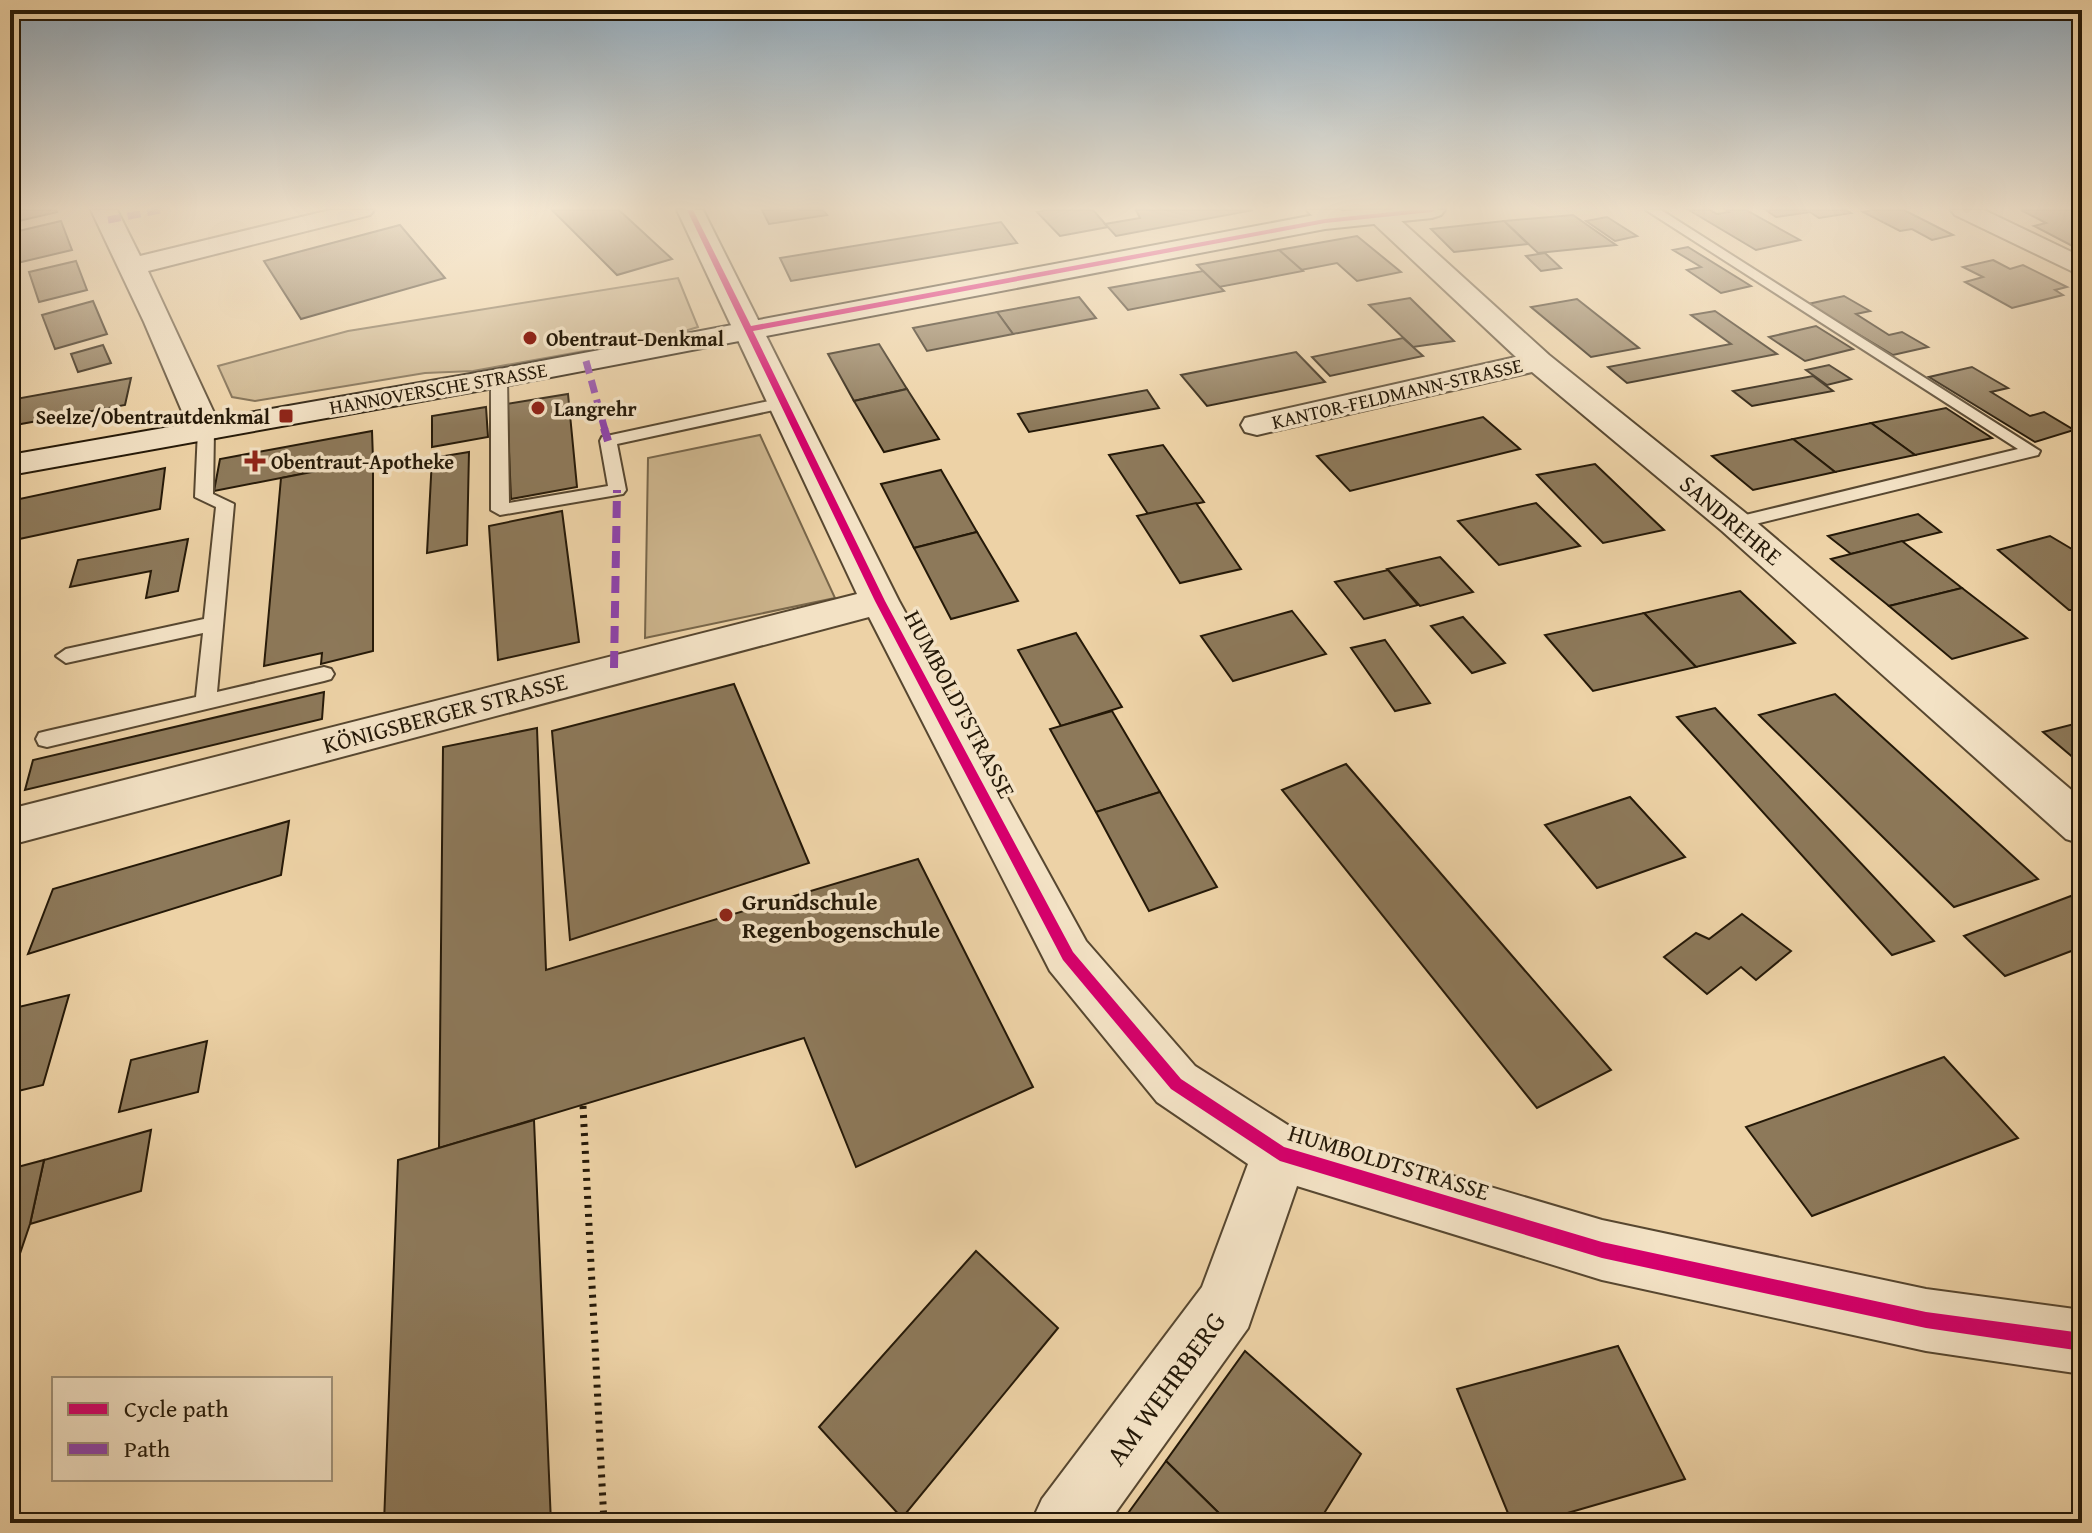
<svg xmlns="http://www.w3.org/2000/svg" width="2092" height="1533" font-family="'Gentium Book Plus',serif">
  <style>
    .green { fill: #cbb38b; stroke: #78664a; stroke-width: 2 }
    .building { fill: #8d795a; stroke: #251908; stroke-width: 2 }
    .lines { fill: none; stroke-linecap: round; stroke-linejoin: round }
    .lane-casing { stroke: #574730; stroke-width: 4 }
    .street-casing { stroke: #574730; stroke-width: 4 }
    .secondary-casing { stroke: #251908; stroke-width: 4 }
    .path { stroke: #251908; stroke-width: 7; stroke-dasharray: 3 6; stroke-linecap: butt }
    .lane { fill: #f3e2c5; fill-rule: evenodd }
    .street { fill: #f3e2c5; fill-rule: evenodd }
    .secondary { fill: #f3e2c5; fill-rule: evenodd }
    .quiet-far1 { stroke: #8e44ad; stroke-width: 7; stroke-dasharray: 13 7; stroke-linecap: butt }
    .quiet { stroke: #8e44ad; stroke-width: 8; stroke-dasharray: 17 8; stroke-linecap: butt }
    .cycleway-casing { stroke: #f3e2c5; stroke-width: 5 }
    .cycleway { fill: #d6006c; fill-rule: evenodd }
    .poi-dot { fill: #8f2418; stroke: #f3e2c5; stroke-width: 3 }
    .labels { text-anchor: middle; dominant-baseline: central; stroke-width: 7; stroke-linejoin: round; paint-order: stroke }
    .far-poi-label { font-size: 20px; font-weight: bold; fill: #251908; stroke: #f3e2c5; text-anchor: start }
    .far-street-label { font-size: 20px; fill: #251908; stroke: #f3e2c5 }
    .street-label { font-size: 24px; fill: #251908; stroke: #f3e2c5 }
    .poi-label { font-size: 24px; font-weight: bold; fill: #251908; stroke: #f3e2c5; text-anchor: start }
    .near-street-label { font-size: 28px; fill: #251908; stroke: #f3e2c5 }
  </style>
  <rect width="100%" height="100%" fill="#edd2a6"/>
  <filter id="stains"><feTurbulence type="fractalNoise" baseFrequency=".0025" numOctaves="4"/><feColorMatrix values="0 0 0 0 .2 0 0 0 0 .09 0 0 0 0 .02 0 0 0 .5 -.17"/></filter>
  <radialGradient id="worn" r=".72"><stop offset=".6" stop-color="#630" stop-opacity="0"/><stop offset="1" stop-color="#630" stop-opacity=".3"/></radialGradient>
  <g class="green">
    <polygon points="678,278 698,327 668,336 473,371 425,373 255,401 232,397 218,366 348,331"/>
    <polygon points="760,435 835,598 645,638 648,458"/>
  </g>
  <g class="building">
    <polygon points="10,210 56,210 57,212 10,223"/>
    <polygon points="552,210 619,210 672,259 617,275"/>
    <polygon points="762,210 823,210 827,215 769,224"/>
    <polygon points="1046,210 1093,210 1108,227 1060,236 1037,212"/>
    <polygon points="1136,210 1253,210 1116,236 1105,224 1140,218"/>
    <polygon points="1689,210 1710,210 1717,214 1729,212 1726,210 1746,210 1800,240 1756,250"/>
    <polygon points="1766,210 1846,210 1851,213 1819,218 1810,212 1776,217"/>
    <polygon points="1872,210 1904,210 1953,235 1932,240 1912,229 1900,231 1863,212"/>
    <polygon points="2021,210 2082,210 2082,251 2034,226 2046,223"/>
    <polygon points="1573,215 1616,245 1538,253 1504,221"/>
    <polygon points="1607,217 1637,236 1615,241 1586,221"/>
    <polygon points="61,221 72,250 13,264 10,233"/>
    <polygon points="1504,221 1528,244 1454,252 1431,229"/>
    <polygon points="1001,222 1017,243 791,281 780,258"/>
    <polygon points="400,225 445,278 301,319 264,261"/>
    <polygon points="1357,236 1401,272 1357,281 1337,263 1301,270 1279,250"/>
    <polygon points="1688,247 1751,286 1721,293 1687,270 1701,267 1673,250"/>
    <polygon points="1279,250 1303,271 1219,287 1197,265"/>
    <polygon points="1545,253 1561,268 1541,271 1526,256"/>
    <polygon points="1993,260 2010,269 2023,265 2067,287 2055,290 2063,295 2012,308 1965,282 1983,277 1963,267"/>
    <polygon points="76,261 87,290 39,302 29,272"/>
    <polygon points="1203,271 1224,291 1128,310 1109,288"/>
    <polygon points="1844,296 1870,311 1856,314 1889,335 1902,332 1928,347 1893,355 1808,304"/>
    <polygon points="1079,297 1096,318 1013,334 997,312"/>
    <polygon points="1410,298 1454,341 1413,347 1369,305"/>
    <polygon points="1577,299 1639,348 1591,357 1531,307"/>
    <polygon points="93,301 107,334 55,349 42,315"/>
    <polygon points="1715,311 1777,354 1627,383 1608,367 1731,344 1691,315"/>
    <polygon points="997,312 1013,334 927,351 913,328"/>
    <polygon points="1816,326 1853,349 1805,361 1769,337"/>
    <polygon points="1403,338 1423,356 1330,376 1312,357"/>
    <polygon points="879,344 907,389 854,401 828,354"/>
    <polygon points="103,345 111,363 78,372 71,354"/>
    <polygon points="1296,352 1325,382 1207,406 1181,375"/>
    <polygon points="1829,365 1851,379 1827,385 1806,370"/>
    <polygon points="1972,367 2008,388 1991,392 2030,416 2044,412 2074,430 2035,442 1929,377"/>
    <polygon points="1813,376 1833,391 1752,406 1733,391"/>
    <polygon points="131,378 125,405 10,426 10,400"/>
    <polygon points="907,389 939,439 884,452 854,401"/>
    <polygon points="1147,390 1159,408 1029,432 1018,414"/>
    <polygon points="568,394 577,487 511,499 507,404"/>
    <polygon points="486,407 488,437 432,447 432,416"/>
    <polygon points="1946,408 1992,438 1915,455 1871,423"/>
    <polygon points="1483,417 1520,449 1350,491 1317,456"/>
    <polygon points="1871,423 1915,455 1835,472 1793,439"/>
    <polygon points="372,431 373,460 214,491 220,459"/>
    <polygon points="1793,439 1835,472 1753,490 1712,456"/>
    <polygon points="1163,445 1204,502 1148,514 1109,455"/>
    <polygon points="469,452 467,545 427,553 432,458"/>
    <polygon points="373,460 373,651 321,664 322,653 264,666 281,478"/>
    <polygon points="1595,464 1664,530 1603,543 1537,475"/>
    <polygon points="165,468 160,509 10,541 10,501"/>
    <polygon points="941,470 977,532 914,548 881,484"/>
    <polygon points="1196,503 1241,569 1180,583 1137,516"/>
    <polygon points="1536,503 1580,546 1499,565 1458,521"/>
    <polygon points="562,511 579,642 498,660 489,526"/>
    <polygon points="1918,514 1941,532 1851,554 1828,536"/>
    <polygon points="977,532 1018,601 951,619 914,548"/>
    <polygon points="2050,536 2082,555 2082,610 2069,610 1998,550"/>
    <polygon points="188,539 178,591 146,598 151,571 70,587 78,560"/>
    <polygon points="1902,541 1962,588 1889,606 1831,559"/>
    <polygon points="1440,557 1473,592 1420,606 1387,569"/>
    <polygon points="1388,570 1418,605 1364,619 1335,582"/>
    <polygon points="1962,588 2027,638 1952,659 1889,606"/>
    <polygon points="1740,591 1795,643 1696,667 1644,613"/>
    <polygon points="1292,611 1326,654 1233,681 1201,636"/>
    <polygon points="1644,613 1696,667 1593,691 1545,635"/>
    <polygon points="1463,617 1505,663 1472,673 1431,626"/>
    <polygon points="1076,633 1122,707 1061,726 1018,650"/>
    <polygon points="1385,640 1430,703 1395,711 1351,648"/>
    <polygon points="734,684 809,863 570,940 552,731"/>
    <polygon points="324,692 322,719 25,790 33,760"/>
    <polygon points="1835,694 2038,879 1954,907 1759,715"/>
    <polygon points="1715,708 1934,941 1892,955 1677,717"/>
    <polygon points="1112,711 1160,792 1096,812 1050,729"/>
    <polygon points="2082,722 2082,765 2043,732"/>
    <polygon points="537,728 546,970 918,859 1033,1087 856,1167 804,1038 439,1148 443,747"/>
    <polygon points="1346,764 1611,1070 1537,1108 1282,790"/>
    <polygon points="1160,792 1217,887 1149,911 1096,812"/>
    <polygon points="1630,797 1685,857 1597,888 1545,825"/>
    <polygon points="289,821 281,875 28,954 53,889"/>
    <polygon points="2071,896 2082,905 2082,947 2005,976 1964,936"/>
    <polygon points="1742,914 1791,951 1756,980 1741,967 1707,994 1664,957 1696,933 1709,939"/>
    <polygon points="69,995 43,1085 10,1093 10,1009"/>
    <polygon points="207,1041 198,1092 119,1112 131,1060"/>
    <polygon points="1944,1057 2018,1138 1812,1216 1746,1127"/>
    <polygon points="534,1120 551,1523 384,1523 398,1160"/>
    <polygon points="151,1130 141,1191 30,1224 44,1160"/>
    <polygon points="44,1160 30,1224 10,1283 10,1169"/>
    <polygon points="976,1251 1058,1328 902,1518 819,1427"/>
    <polygon points="1618,1346 1685,1479 1533,1523 1512,1523 1457,1389"/>
    <polygon points="1245,1351 1361,1454 1318,1523 1229,1523 1166,1461"/>
    <polygon points="1166,1461 1229,1523 1121,1523"/>
  </g>
  <g class="lines">
    <g class="lane-casing">
      <g id="lane">
        <polygon points="1646,210 1661,210 2040,451 2038,455 1735,529 1729,527 1726,523 1729,519 2018,449"/>
        <polygon points="499,373 507,378 509,503 608,486 600,441 602,437 783,398 791,403 783,408 617,444 626,490 623,494 500,515 491,510 491,378"/>
        <polygon points="206,425 214,430 213,494 234,504 217,692 324,667 331,669 334,674 331,679 324,681 47,747 39,745 36,739 39,733 47,731 196,697 203,633 66,663 56,656 66,649 204,619 216,507 195,497 198,430"/>
      </g>
    </g>
    <g class="street-casing">
      <g id="street">
        <polygon points="91,210 117,210 140,256 330,210 374,210 370,215 148,271 222,430 218,437 206,440 194,437 190,430 144,322"/>
        <polygon points="677,210 703,210 899,601 1086,941 1195,1066 1294,1129 1602,1220 1926,1289 2082,1310 2082,1374 1926,1351 1602,1280 1297,1186 1248,1328 1108,1523 1031,1523 1042,1499 1202,1287 1248,1164 1157,1102 1050,971 869,617 10,845 10,809 857,594"/>
        <path d="M1307 210H1340L1351 219 1347 224C1333 228 1316 222 1307 210Z"/>
        <polygon points="1370,210 1389,210 1549,355 1748,515 2082,799 2082,844 2066,839 1722,531 1532,372 1257,435 1245,432 1241,425 1245,418 1516,357 1370,220 1366,215"/>
        <polygon points="1951,210 1984,210 2082,257 2082,276 1955,215"/>
      </g>
    </g>
    <g class="secondary-casing">
      <polygon id="secondary" points="1356,210 1445,210 1441,215 1432,218 1325,229 499,387 10,475 10,455 499,369 1325,213"/>
    </g>
    <polyline class="path" points="583,1106 604,1523"/>
    <use href="#lane" class="lane"/>
    <use href="#street" class="street"/>
    <use href="#secondary" class="secondary"/>
    <g class="quiet-far1">
      <polyline points="108,220 160,210"/>
      <polyline points="586,361 605,430"/>
    </g>
    <g class="quiet">
      <polyline points="604,428 608,441"/>
      <polyline points="614,668 617,490"/>
    </g>
    <g class="cycleway-casing">
      <polygon id="cycleway" points="687,210 693,210 751,326 1325,219 1411,210 1435,210 1432,212 1325,223 753,331 885,601 1073,952 1181,1079 1284,1147 1602,1242 1926,1312 2082,1333 2082,1351 1926,1328 1602,1258 1280,1161 1171,1089 1063,960 875,601"/>
    </g>
    <use href="#cycleway" class="cycleway"/>
  </g>
  <linearGradient id="sky" x2="0" y2="1"><stop stop-color="#8fa7b8"/><stop offset="0.49" stop-color="#f7ebd7"/><stop offset="1" stop-color="#f7ebd7" stop-opacity="0"/></linearGradient>
  <rect width="2092" height="425" fill="url(#sky)"/>
  <g class="poi-dot">
    <circle cx="530" cy="338" r="8"/>
    <circle cx="538" cy="408" r="8"/>
    <rect x="278" y="408" width="16" height="16" rx="4"/>
    <path d="M251 449h8v8h8v8h-8v8h-8v-8h-8v-8h8z"/>
    <circle cx="726" cy="915" r="8"/>
  </g>
  <g class="labels">
    <g class="far-poi-label">
      <text x="546" y="338">Obentraut-Denkmal</text>
      <text x="554" y="408">Langrehr</text>
      <text x="270" y="416" text-anchor="end">Seelze/Obentrautdenkmal</text>
      <text x="271" y="461">Obentraut-Apotheke</text>
    </g>
    <g class="far-street-label">
      <text transform="translate(438 388) rotate(-10)">HANNOVERSCHE STRASSE</text>
      <text transform="translate(1397 393) rotate(-13)">KANTOR-FELDMANN-STRASSE</text>
    </g>
    <g class="street-label">
      <text transform="translate(1731 520) rotate(40)">SANDREHRE</text>
      <text transform="translate(960 704) rotate(62)">HUMBOLDTSTRASSE</text>
      <text transform="translate(445 713) rotate(-15)">KÖNIGSBERGER STRASSE</text>
      <text transform="translate(1389 1162) rotate(17)">HUMBOLDTSTRASSE</text>
    </g>
    <g class="poi-label">
      <text x="742" y="901">Grundschule<tspan x="742" dy="28">Regenbogenschule</tspan></text>
    </g>
    <g class="near-street-label">
      <text transform="translate(1165 1388) rotate(-54)">AM WEHRBERG</text>
    </g>
  </g>
  <rect width="2092" height="1533" fill="none" stroke="#edd2a6" stroke-width="40"/>
  <rect x="12" y="12" width="2068" height="1509" fill="none" stroke="#251908" stroke-width="4"/>
  <rect x="20" y="20" width="2052" height="1493" fill="none" stroke="#251908" stroke-width="2"/>
  <rect x="52" y="1377" width="280" height="104" fill="#f3e2c5" stroke="#a19279" stroke-width="2"/>
  <rect x="68" y="1403" width="40" height="12" fill="#d6006c" stroke="#a19279" stroke-width="2"/>
  <text x="124" y="1417" font-size="24" fill="#251908">Cycle path</text>
  <rect x="68" y="1443" width="40" height="12" fill="#8e44ad" stroke="#a19279" stroke-width="2"/>
  <text x="124" y="1457" font-size="24" fill="#251908">Path</text>
  <rect width="100%" height="100%" filter="url(#stains)"/>
  <rect width="100%" height="100%" fill="url(#worn)"/>
</svg>
